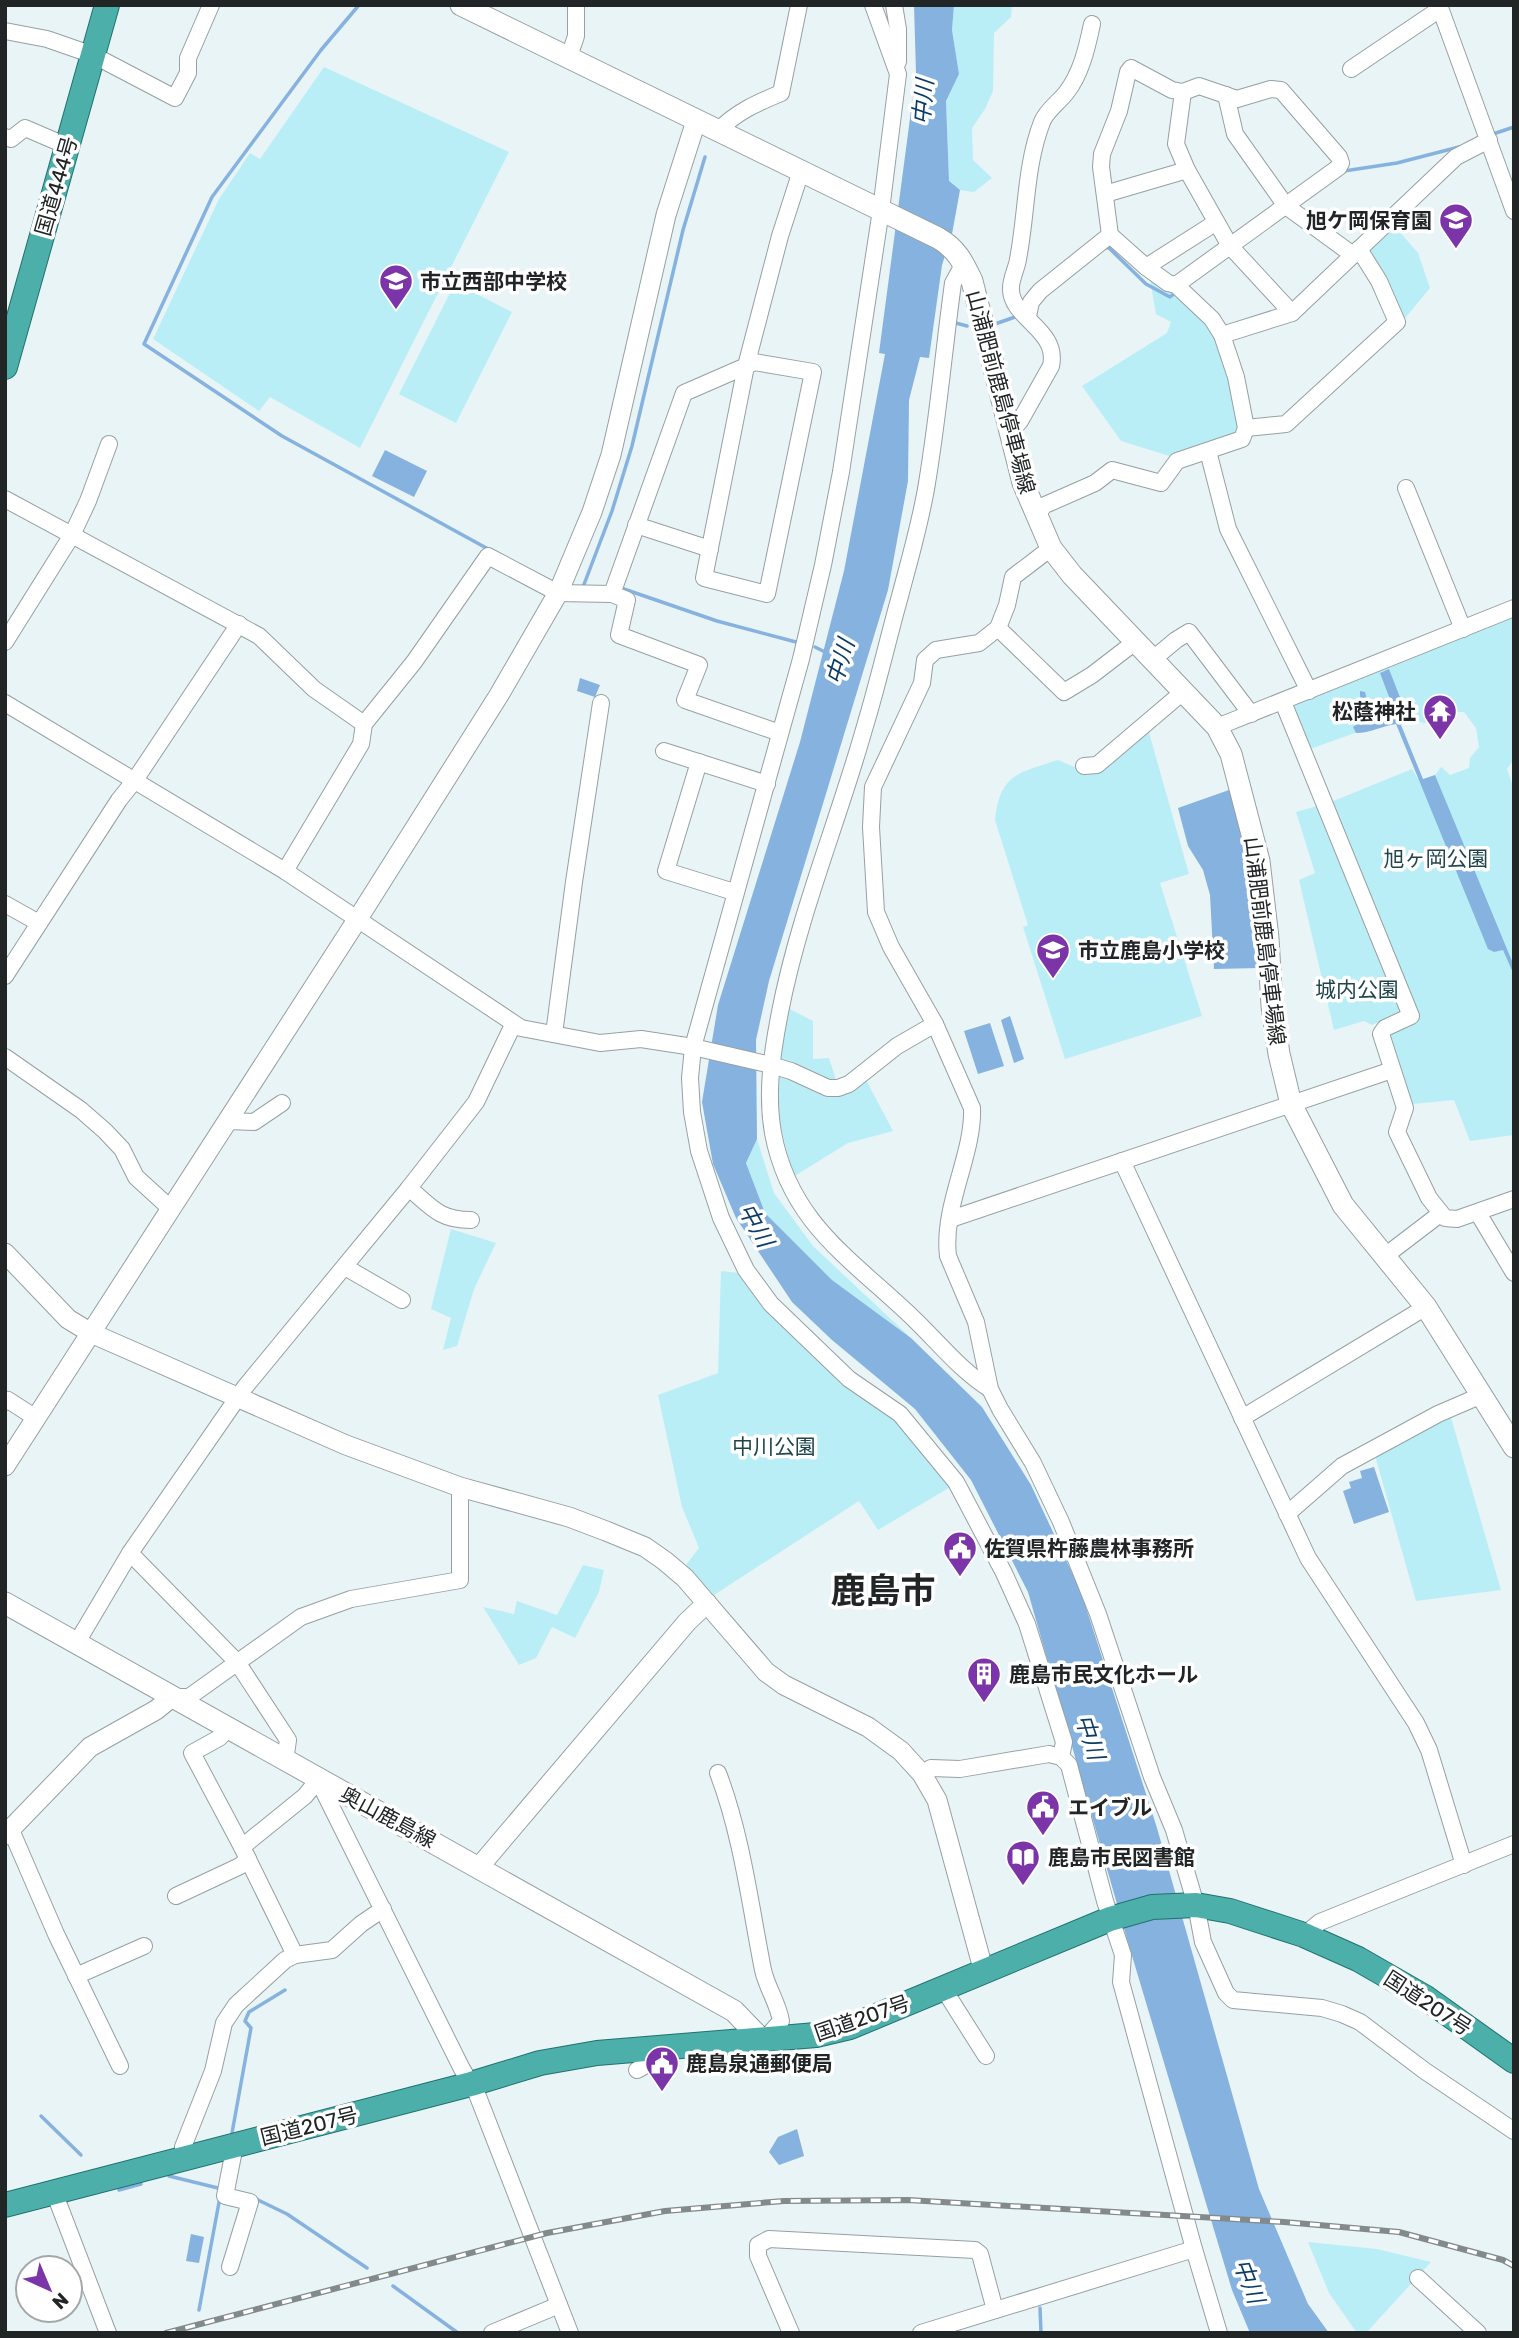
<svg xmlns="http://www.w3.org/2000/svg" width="1519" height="2338" font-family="Rubik,'Noto Sans JP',sans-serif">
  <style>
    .green { fill: #baeef7 }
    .water { fill: #86b2df }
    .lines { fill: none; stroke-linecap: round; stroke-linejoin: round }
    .stream { stroke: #86b2df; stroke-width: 3.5 }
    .minor-casing { stroke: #96a0a2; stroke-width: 18 }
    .tertiary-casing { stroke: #96a0a2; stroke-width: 21 }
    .secondary-casing { stroke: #96a0a2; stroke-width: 23 }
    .trunk-casing { stroke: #20726e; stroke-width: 26 }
    .minor { stroke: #fff; stroke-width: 16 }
    .tertiary { stroke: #fff; stroke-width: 19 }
    .secondary { stroke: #fff; stroke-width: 21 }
    .trunk { stroke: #4cafaa; stroke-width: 24 }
    .rail-casing { stroke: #828a8b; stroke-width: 6 }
    .rail { stroke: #fff; stroke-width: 3.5; stroke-dasharray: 10; stroke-linecap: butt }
    .labels { text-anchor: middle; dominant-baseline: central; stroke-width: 7; stroke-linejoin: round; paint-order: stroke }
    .street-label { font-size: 21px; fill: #212526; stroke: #fff }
    .poi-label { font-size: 21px; font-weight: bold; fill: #212526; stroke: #fff; text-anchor: start }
    .park-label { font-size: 21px; fill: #1f454b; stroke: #fff }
    .water-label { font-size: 23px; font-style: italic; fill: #0b3c66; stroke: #fff }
    .town-label { font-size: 35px; font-weight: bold; fill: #212526; stroke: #fff }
  </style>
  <rect width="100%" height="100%" fill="#e9f4f6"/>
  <g class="green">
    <polygon points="954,5 1012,5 1011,17 994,33 993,91 985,109 972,128 973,160 992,178 974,192 960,190 949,182 946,101 959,74 952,30"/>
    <polygon points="324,67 509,152 360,448 270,397 259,411 153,339 219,199 250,153 260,159"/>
    <polygon points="1392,223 1418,253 1430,288 1401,323 1365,250"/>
    <polygon points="1150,279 1171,290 1207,322 1219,337 1242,427 1238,435 1176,458 1121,441 1082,386 1167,333 1171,322 1156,314"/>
    <polygon points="455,283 512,312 456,423 399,394"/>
    <polygon points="1514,613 1514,759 1507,769 1514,789 1514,1135 1470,1141 1454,1100 1413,1104 1387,1036 1411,1026 1418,1017 1331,802 1412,769 1420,782 1435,775 1441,767 1450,775 1469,768 1470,758 1479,747 1476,728 1464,712 1448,712 1424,723 1408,718 1406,715 1310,749 1294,705"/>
    <path d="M1148 729 1189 874 1160 883 1202 1016 1065 1059 1023 927 1028 925 995 820C1000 773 1019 773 1058 760L1086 772Z"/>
    <polygon points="1317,806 1402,1012 1372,1025 1364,1021 1334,1030 1299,880 1315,873 1296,812"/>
    <polygon points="786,1007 813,1021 813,1059 829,1058 840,1092 865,1078 893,1131 848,1143 793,1177 775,1103"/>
    <polygon points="757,1139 774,1193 813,1246 911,1338 832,1280 765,1213 746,1163"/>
    <polygon points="451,1229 496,1243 474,1289 457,1346 443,1350 451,1318 431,1309"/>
    <polygon points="721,1271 740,1273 897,1418 952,1486 878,1530 859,1501 714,1595 686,1565 699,1548 682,1507 658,1395 718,1373"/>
    <polygon points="1450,1414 1501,1590 1416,1601 1374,1452"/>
    <polygon points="583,1565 604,1570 599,1592 575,1638 552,1627 536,1658 519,1665 483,1607 514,1614 517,1601 557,1615"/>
    <polygon points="1308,2242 1377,2249 1431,2262 1366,2333 1357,2333 1329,2293"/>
  </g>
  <g class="water">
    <polygon points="914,5 954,5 952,30 959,74 946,101 949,181 960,190 952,234 942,265 929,358 920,357 909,400 908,481 888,590 769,981 756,1040 757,1139 746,1163 765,1213 832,1280 911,1338 982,1407 1031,1485 1081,1592 1157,1828 1259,2189 1308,2304 1329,2333 1250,2333 1232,2290 1127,1939 1028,1592 971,1480 915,1409 832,1340 792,1302 736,1218 713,1164 702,1102 718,1005 800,742 844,571 885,354 879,353 916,73"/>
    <polygon points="385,450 427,471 414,497 372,476"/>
    <path d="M1389 669 1408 718 1401 725 1423 779 1435 775 1514 966V975L1503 950 1494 952 1488 949 1396 724C1382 726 1370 733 1356 733L1353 727 1363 720 1366 708 1360 698V691L1365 692C1369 704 1367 718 1381 721L1389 715 1391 702 1380 673Z"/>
    <polygon points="580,678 600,685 595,697 577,691"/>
    <polygon points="1229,790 1248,852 1260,968 1214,969 1210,895 1203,870 1188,846 1178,808"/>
    <polygon points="1010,1016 1024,1059 1014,1063 1001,1020"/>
    <polygon points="990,1023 1004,1066 978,1074 964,1031"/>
    <polygon points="1374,1467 1389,1512 1354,1524 1343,1491 1351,1488 1349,1482 1362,1478 1360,1471"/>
    <polygon points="797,2129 804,2156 779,2165 769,2152 778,2137"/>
    <polygon points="191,2234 204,2237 199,2263 186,2261"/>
  </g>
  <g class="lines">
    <g class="stream">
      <polyline points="359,5 321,50 212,197 144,344 282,436 490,550"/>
      <polyline points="1493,134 1514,127"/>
      <polyline points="1344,171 1397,163 1459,147"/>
      <polyline points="1106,248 1108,247 1146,284 1170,297 1175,293"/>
      <polyline points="952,322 967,326"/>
      <polyline points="995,324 1015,317"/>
      <polyline points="583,587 612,511 632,446 683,230 705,157"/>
      <polyline points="621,588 717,621 796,642"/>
      <polyline points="815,647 825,652"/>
      <polyline points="41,2116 81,2155"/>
      <polyline points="232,2133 251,2028 245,2021 249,2012 285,1990"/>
      <polyline points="169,2176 222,2189"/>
      <polyline points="119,2190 141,2184"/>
      <polyline points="256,2199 287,2214 367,2268"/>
      <polyline points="393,2286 458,2333"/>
      <polyline points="1040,2308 1041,2333"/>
      <polyline points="199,2310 220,2197"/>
    </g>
    <g class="minor-casing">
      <g id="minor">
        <polyline points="873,5 898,74 881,210 841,472 823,565 801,659 693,1047 690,1078 692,1112 699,1151 721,1218 746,1270 771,1304 849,1379 900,1414 956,1482 1004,1573 1027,1624 1064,1742 1061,1757"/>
        <polyline points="894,5 898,29 898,62"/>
        <polyline points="1439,5 1514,211"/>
        <polyline points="5,31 47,39 93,55 175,98 188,73 188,58 211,5"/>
        <polyline points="569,57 576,36 576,5"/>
        <polyline points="1351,69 1440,9"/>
        <polyline points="1183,92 1176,144 1187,170 1230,246 1292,313"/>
        <polyline points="1226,95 1235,134 1286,206 1353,255"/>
        <path d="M718 131C736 112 757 103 781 93L799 5"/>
        <polyline points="5,137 11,139 25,128 67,146"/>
        <polyline points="1105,194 1187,170"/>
        <path d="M964 263 953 283C944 349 938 417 927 483 921 521 910 558 900 596 888 639 878 683 865 726 838 822 799 914 780 1012 772 1053 766 1093 773 1133 790 1224 853 1260 914 1319 938 1342 961 1371 990 1389"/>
        <polyline points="1146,267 1215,223"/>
        <polyline points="1028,316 1031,302 1040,291 1110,235"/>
        <polyline points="1222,335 1292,313 1456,157 1489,140"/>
        <polyline points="1246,428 1286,424 1397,322 1379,281 1359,249"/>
        <path d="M1009 434 1020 421 1051 366C1059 330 1012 319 1011 290 1010 280 1017 268 1018 259 1027 213 1025 166 1042 122 1046 111 1058 103 1066 93 1081 74 1087 48 1092 24"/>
        <polyline points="1208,451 1228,529 1309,691"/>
        <polyline points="1406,488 1463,629"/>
        <polyline points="5,499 259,636 314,689 364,724"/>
        <polyline points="1035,515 1045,505 1095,483 1112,470 1161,483 1177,461 1242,439 1246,428 1236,377 1222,335 1212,319 1176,285 1168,283 1146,267 1110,235 1101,167 1102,154 1119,111 1128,72 1131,68 1172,90 1183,92 1199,86 1237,99 1271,89 1281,90 1339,157 1341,163 1339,167 1176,285"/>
        <polyline points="636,525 710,549"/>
        <path d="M1051 548 1013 577 1007 605 998 628 979 643 936 650 925 660 922 683 873 787 871 827 876 912 891 947 935 1024 972 1108C974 1154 942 1206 948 1256L976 1322 990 1389 1000 1409 1033 1463 1061 1522 1098 1614 1152 1777 1174 1830 1196 1905 1203 1942 1226 1993 1233 2000 1322 2008 1342 2014 1360 2022 1425 2071 1514 2131"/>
        <polyline points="612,594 684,393 746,366 754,362 813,372 767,594 704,578 746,366 780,236 801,171"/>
        <polyline points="998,628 1064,692 1092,675 1135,642"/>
        <polyline points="5,642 72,535 88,501 109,444"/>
        <polyline points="1152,660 1176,640 1189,632 1251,714"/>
        <polyline points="1283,702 1411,1016 1385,1028 1381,1034 1405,1108 1397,1132 1429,1198 1445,1218 1457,1219 1514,1199"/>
        <polyline points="5,703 285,871 521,1028 600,1043 641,1039 693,1047 771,1065 791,1071 828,1088 838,1088 849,1084 897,1046 935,1024"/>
        <polyline points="1217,727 1514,608"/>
        <polyline points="664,751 767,784"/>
        <polyline points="699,762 666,871 734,892"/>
        <polyline points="1084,766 1097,765 1183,692"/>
        <polyline points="285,871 361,744 364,724 414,662 488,556 558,593 612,594 627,600 619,635 699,665 685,700 780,733"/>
        <polyline points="5,904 39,923"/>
        <polyline points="5,976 119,800 135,780 239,624"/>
        <polyline points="554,1034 574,882 601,703"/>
        <polyline points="5,1057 81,1110 105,1131 122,1149 136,1177 171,1209"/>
        <polyline points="228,1121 254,1122 282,1103"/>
        <polyline points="1122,1161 1308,1558 1416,1723 1429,1750 1464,1865"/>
        <path d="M409 1188C432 1208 440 1220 471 1220"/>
        <polyline points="1478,1213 1514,1273"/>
        <polyline points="951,1219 1392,1070"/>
        <polyline points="1385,1256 1440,1214"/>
        <polyline points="345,1267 402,1300"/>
        <polyline points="5,1402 8,1400 36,1418"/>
        <polyline points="1242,1418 1426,1307"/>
        <polyline points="1287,1514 1342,1466 1438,1414 1482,1395"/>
        <polyline points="130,1553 237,1662 288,1740 285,1761"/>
        <polyline points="76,1644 130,1553 245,1387 409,1188 476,1102 513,1025"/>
        <polyline points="173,1697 189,1697 301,1617 351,1599 460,1580 460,1487"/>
        <polyline points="228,1729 219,1738 192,1753 242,1847 295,1955"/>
        <path d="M718 1773C742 1836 750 1904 763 1970 767 1988 778 2003 781 2021L763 2041"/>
        <polyline points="922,1774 931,1768 960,1769 1049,1754 1061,1757 1069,1765 1105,1901 1123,1955 1121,1982 1194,2249"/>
        <polyline points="11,1830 56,1934 120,2066"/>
        <polyline points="242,1847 305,1796 318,1780 462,2069 477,2094 570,2333"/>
        <polyline points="176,1896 240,1866 248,1859"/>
        <polyline points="1304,1935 1320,1922 1514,1844"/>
        <polyline points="76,1976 144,1946"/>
        <polyline points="943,1988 986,2056"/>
        <polyline points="637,2070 648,2064 649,2049"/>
        <polyline points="185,2158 183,2147 213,2071 224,2023 236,2005 285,1960 295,1955 332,1950 361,1924 383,1909"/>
        <polyline points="54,2192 108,2333"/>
        <polyline points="230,2267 250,2202 225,2196 235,2145"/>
        <polyline points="1418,2278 1478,2333"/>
        <polyline points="492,2333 559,2305"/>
        <polyline points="791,2333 758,2256 758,2245 769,2239 975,2250 980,2254 995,2310"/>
        <polyline points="921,2333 1194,2249 1219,2333"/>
      </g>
    </g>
    <g class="tertiary-casing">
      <g id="tertiary">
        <polyline points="5,1253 68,1319 91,1333 346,1445 460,1487 569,1517 606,1531 645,1547 665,1561 685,1578 766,1672 784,1685 868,1727 901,1751 922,1774 937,1800 984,1972"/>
        <polyline points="5,1466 357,920 499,695 558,593 592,512 611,455 666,215 696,121"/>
        <polyline points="5,1835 90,1747 156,1710 172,1697"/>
        <polyline points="479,1867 687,1622 707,1603"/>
      </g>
    </g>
    <g class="secondary-casing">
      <g id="secondary">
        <path d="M461 5 938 238C957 249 963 262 972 281L1023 483 1051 548 1072 575 1217 727 1231 754 1259 861 1268 938 1272 1006 1279 1054 1291 1104 1343 1205 1426 1307 1514 1447"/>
        <polyline points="5,1603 734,2011 763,2041"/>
      </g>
    </g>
    <g class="trunk-casing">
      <g id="trunk">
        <polyline points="5,367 107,5"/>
        <polyline points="5,2205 471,2084 540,2063 597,2053 816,2035 850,2027 1110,1919 1152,1907 1196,1905 1230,1911 1304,1935 1358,1959 1426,1998 1514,2061"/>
      </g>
    </g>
    <use href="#minor" class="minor"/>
    <use href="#tertiary" class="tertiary"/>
    <use href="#secondary" class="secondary"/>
    <use href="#trunk" class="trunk"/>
    <g class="rail-casing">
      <polyline id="rail" points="166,2333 547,2233 665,2211 784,2201 908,2200 1284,2222 1399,2232 1503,2260 1514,2266"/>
    </g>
    <use href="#rail" class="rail"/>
  </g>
  <defs>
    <g id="school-pin" transform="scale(1.75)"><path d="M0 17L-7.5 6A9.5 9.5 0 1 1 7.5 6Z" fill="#7c35a8" stroke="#fff"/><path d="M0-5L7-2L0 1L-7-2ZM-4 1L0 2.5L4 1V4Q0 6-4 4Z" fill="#fff"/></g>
    <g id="temple-pin" transform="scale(1.75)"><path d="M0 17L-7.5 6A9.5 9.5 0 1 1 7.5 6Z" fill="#7c35a8" stroke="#fff"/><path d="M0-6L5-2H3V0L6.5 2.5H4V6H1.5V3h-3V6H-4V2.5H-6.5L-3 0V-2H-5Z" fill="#fff"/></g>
    <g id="civic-pin" transform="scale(1.75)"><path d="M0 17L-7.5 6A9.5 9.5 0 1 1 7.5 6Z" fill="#7c35a8" stroke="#fff"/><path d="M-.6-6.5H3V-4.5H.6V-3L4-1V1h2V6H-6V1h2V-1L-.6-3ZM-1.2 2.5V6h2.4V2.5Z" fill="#fff"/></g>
    <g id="building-pin" transform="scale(1.75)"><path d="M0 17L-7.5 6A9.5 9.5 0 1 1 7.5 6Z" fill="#7c35a8" stroke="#fff"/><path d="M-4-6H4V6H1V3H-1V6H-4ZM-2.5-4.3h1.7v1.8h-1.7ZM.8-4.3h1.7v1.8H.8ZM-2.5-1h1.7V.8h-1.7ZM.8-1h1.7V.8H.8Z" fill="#fff"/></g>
    <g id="library-pin" transform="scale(1.75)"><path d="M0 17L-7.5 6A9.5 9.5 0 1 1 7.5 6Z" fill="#7c35a8" stroke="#fff"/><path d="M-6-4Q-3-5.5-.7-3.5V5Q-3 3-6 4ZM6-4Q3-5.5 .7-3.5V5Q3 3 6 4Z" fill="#fff"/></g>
  </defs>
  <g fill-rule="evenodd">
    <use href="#school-pin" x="1456" y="220"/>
    <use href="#school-pin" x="396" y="281"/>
    <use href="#temple-pin" x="1440" y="711"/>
    <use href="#school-pin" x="1053" y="950"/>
    <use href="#civic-pin" x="960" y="1548"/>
    <use href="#building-pin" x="984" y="1674"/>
    <use href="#civic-pin" x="1043" y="1807"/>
    <use href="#library-pin" x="1023" y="1857"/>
    <use href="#civic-pin" x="662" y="2063"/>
  </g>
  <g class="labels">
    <g class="street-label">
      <text transform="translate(56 186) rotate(-74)">国道444号</text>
      <text transform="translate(1001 392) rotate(75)">山浦肥前鹿島停車場線</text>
      <text transform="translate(1265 941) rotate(83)">山浦肥前鹿島停車場線</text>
      <text transform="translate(388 1817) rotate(28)">奥山鹿島線</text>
      <text transform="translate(1428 2003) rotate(33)">国道207号</text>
      <text transform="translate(862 2018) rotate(-19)">国道207号</text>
      <text transform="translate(309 2126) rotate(-14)">国道207号</text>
    </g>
    <g class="poi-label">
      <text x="1432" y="220" text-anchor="end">旭ケ岡保育園</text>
      <text x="420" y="281">市立西部中学校</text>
      <text x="1416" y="711" text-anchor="end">松蔭神社</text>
      <text x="1078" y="950">市立鹿島小学校</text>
      <text x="984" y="1548">佐賀県杵藤農林事務所</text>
      <text x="1009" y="1674">鹿島市民文化ホール</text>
      <text x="1068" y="1807">エイブル</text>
      <text x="1048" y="1857">鹿島市民図書館</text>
      <text x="686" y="2063">鹿島泉通郵便局</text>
    </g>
    <g class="park-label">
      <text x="1436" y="858">旭ヶ岡公園</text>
      <text x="1357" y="989">城内公園</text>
      <text x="774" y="1446">中川公園</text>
    </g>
    <g class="water-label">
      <text transform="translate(923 102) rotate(-85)">中川</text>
      <text transform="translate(840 662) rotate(-73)">中川</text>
      <text transform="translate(756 1225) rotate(61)">中川</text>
      <text transform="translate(1090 1737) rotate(72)">中川</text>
      <text transform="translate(1249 2281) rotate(69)">中川</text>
    </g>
    <g class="town-label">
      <text x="883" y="1591">鹿島市</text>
    </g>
  </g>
  <rect width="1519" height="2338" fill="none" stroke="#212526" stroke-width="14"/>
  <g transform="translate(49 2289) rotate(136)"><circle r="33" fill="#ffffff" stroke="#a6a8a8" stroke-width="2"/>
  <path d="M0-5L12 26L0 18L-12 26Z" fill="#7c35a8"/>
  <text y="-10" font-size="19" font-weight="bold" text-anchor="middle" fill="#212526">N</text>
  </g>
</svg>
